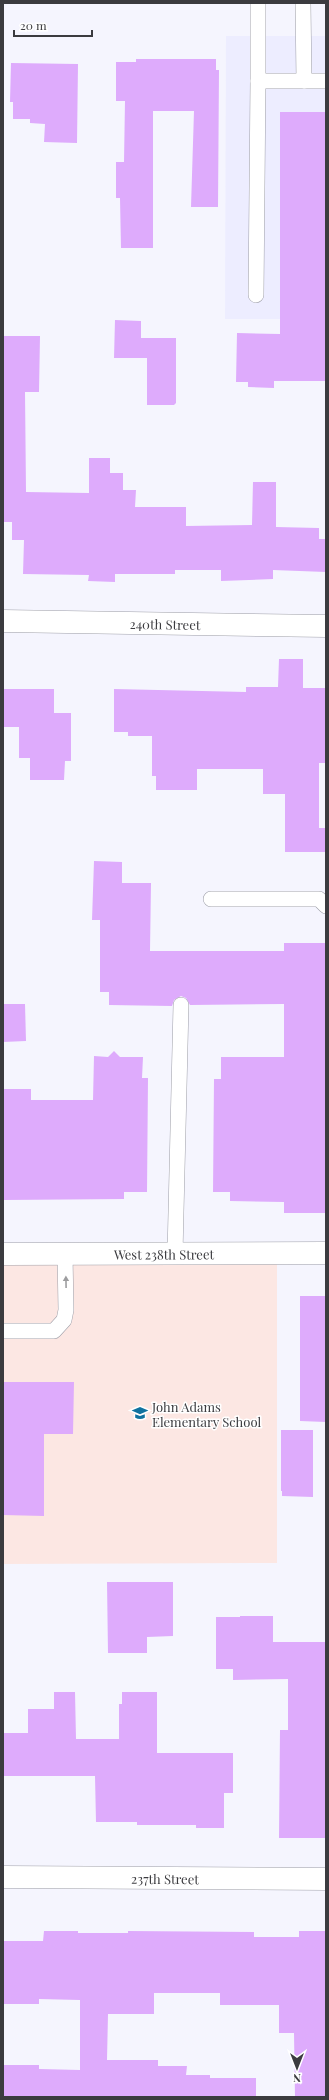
<svg xmlns="http://www.w3.org/2000/svg" width="329" height="2100" font-family="'Playfair Display',serif">
  <style>
    .built { fill: #ededff }
    .education { fill: #fce7e3 }
    .building { fill: #deabfc }
    .lines { fill: none; stroke-linecap: round; stroke-linejoin: round }
    .lane-casing { stroke: #9e9fa8; stroke-width: 16 }
    .street-casing { stroke: #9e9fa8; stroke-width: 23 }
    .lane { stroke: #fff; stroke-width: 15 }
    .street { stroke: #fff; stroke-width: 22 }
    .oneway { fill: #9d9d9f }
    .labels { text-anchor: middle; dominant-baseline: central; stroke-width: 3; stroke-linejoin: round; paint-order: stroke }
    .street-label { font-size: 13px; fill: #3b3b3f; stroke: #fff }
    .poi-label { font-size: 13px; fill: #3b3b3f; stroke: #fff; text-anchor: start }
  </style>
  <rect width="100%" height="100%" fill="#f5f5fe"/>
  <polygon class="built" points="226,36 326,36 326,319 225,319"/>
  <polygon class="education" points="3,1261 277,1264 277,1563 3,1564"/>
  <g class="building">
    <polygon points="136,59 216,59 216,70 219,70 218,207 191,207 194,111 153,111 153,248 121,248 120,198 116,198 116,162 124,162 125,101 116,101 116,62 136,62"/>
    <polygon points="11,63 78,64 77,143 44,142 45,124 30,123 30,119 13,119 13,102 10,102"/>
    <polygon points="280,112 326,112 326,381 274,381 274,388 248,387 248,382 236,382 237,333 280,334"/>
    <polygon points="115,320 141,321 141,338 176,338 176,403 174,405 147,405 147,358 114,358"/>
    <polygon points="3,336 40,336 39,392 25,392 26,492 89,493 89,458 110,458 110,473 123,473 123,490 136,490 135,507 186,507 186,526 252,525 253,482 276,482 276,527 319,528 319,539 326,539 326,572 273,570 273,579 221,581 221,570 175,570 175,574 115,574 115,582 88,581 89,575 23,574 24,540 12,540 12,522 3,522"/>
    <polygon points="279,659 303,659 303,688 326,688 326,763 319,763 319,828 326,828 326,852 285,852 285,794 263,794 263,769 197,769 197,790 156,790 156,776 152,776 152,736 128,736 128,732 114,732 114,689 246,692 246,687 278,687"/>
    <polygon points="3,689 54,689 54,713 71,713 71,761 65,761 64,780 30,780 30,758 19,758 19,727 3,727"/>
    <polygon points="94,861 122,862 122,883 151,883 150,951 284,951 284,943 326,943 326,1213 284,1213 284,1202 230,1201 230,1192 213,1192 214,1079 221,1079 221,1057 284,1057 284,1004 190,1005 186,998 181,996 174,1000 172,1006 109,1005 109,992 100,992 100,920 92,920"/>
    <polygon points="3,1004 25,1004 26,1041 3,1042"/>
    <polygon points="114,1051 120,1057 143,1057 142,1078 148,1078 147,1192 124,1192 124,1199 3,1200 4,1089 31,1089 31,1100 93,1100 94,1056 108,1057"/>
    <polygon points="300,1296 326,1296 326,1422 300,1421"/>
    <polygon points="3,1382 74,1382 73,1434 44,1434 44,1516 3,1515"/>
    <polygon points="281,1430 313,1430 313,1497 282,1496 282,1491 281,1491"/>
    <polygon points="107,1582 173,1582 173,1636 147,1637 147,1653 108,1653"/>
    <polygon points="240,1616 273,1616 273,1642 326,1642 326,1838 279,1838 280,1730 288,1730 288,1679 233,1680 233,1669 216,1669 216,1617 240,1617"/>
    <polygon points="54,1692 75,1692 76,1739 119,1739 119,1704 122,1704 122,1692 157,1692 157,1753 233,1753 233,1793 224,1793 224,1828 196,1828 196,1825 137,1825 137,1822 96,1822 95,1776 3,1776 3,1733 28,1733 28,1709 54,1709"/>
    <polygon points="44,1931 78,1931 78,1933 128,1933 128,1931 254,1932 254,1937 299,1937 299,1931 326,1931 326,2097 295,2097 294,2033 279,2033 279,2005 220,2005 220,1993 154,1993 154,2014 108,2014 107,2060 158,2060 158,2066 187,2066 186,2075 210,2075 210,2078 256,2078 256,2097 3,2097 3,2065 39,2065 39,2069 80,2070 80,2000 39,1999 39,2004 3,2004 3,1941 43,1941"/>
  </g>
  <g class="lines">
    <g class="lane-casing">
      <g id="lane">
        <polyline points="303,3 304,81"/>
        <polyline points="258,81 258,3"/>
        <polyline points="256,295 258,81 326,81"/>
        <polyline points="211,899 319,899 326,906"/>
        <polyline points="175,1254 181,1005"/>
        <polyline points="3,1331 54,1331 64,1320 66,1310 65,1254"/>
      </g>
    </g>
    <g class="street-casing">
      <g id="street">
        <path id="s1" d="M3 621 326 626"/>
        <path id="s2" d="M3 1254 326 1253"/>
        <path id="s3" d="M3 1877 326 1879"/>
      </g>
    </g>
    <use href="#lane" class="lane"/>
    <use href="#street" class="street"/>
  </g>
  <defs><path id="oneway-solid" d="M-6-.8H1V-3.2L6.5 0L1 3.2V.8H-6Z"/></defs>
  <use class="oneway" href="#oneway-solid" transform="translate(66 1282) rotate(-91)"/>
  <defs>
    <g id="school-bare" transform="scale(1.2)"><path d="M0-5L7-2L0 1L-7-2ZM-4 1L0 2.5L4 1V4Q0 6-4 4Z" fill="#10729f" stroke="#fff" stroke-width="2.5" paint-order="stroke"/></g>
  </defs>
  <g fill-rule="evenodd">
    <use href="#school-bare" x="140" y="1413"/>
  </g>
  <g class="labels">
    <g class="street-label">
      <text stroke="none"><textPath href="#s1" startOffset="162">240th Street</textPath></text>
      <text stroke="none"><textPath href="#s2" startOffset="161">West 238th Street</textPath></text>
      <text stroke="none"><textPath href="#s3" startOffset="162">237th Street</textPath></text>
    </g>
    <g class="poi-label">
      <text x="152" y="1406">John Adams<tspan x="152" dy="15">Elementary School</tspan></text>
    </g>
  </g>
  <rect width="329" height="2100" fill="none" stroke="#3b3b3f" stroke-width="8"/>
  <g transform="translate(297 2068) rotate(180)" stroke="#ffffff" stroke-width="3" paint-order="stroke">
  <path d="M0-3L7 15L0 10L-7 15Z" fill="#3b3b3f"/>
  <text y="-6" font-size="11" font-weight="bold" text-anchor="middle" fill="#3b3b3f">N</text>
  </g>
  <path d="M14 30v6h78v-6" fill="none" stroke="#3b3b3f" stroke-width="2"/>
  <text x="20" y="30" font-size="12" fill="#3b3b3f" stroke="#ffffff" stroke-width="3" paint-order="stroke">20 m</text>
</svg>
